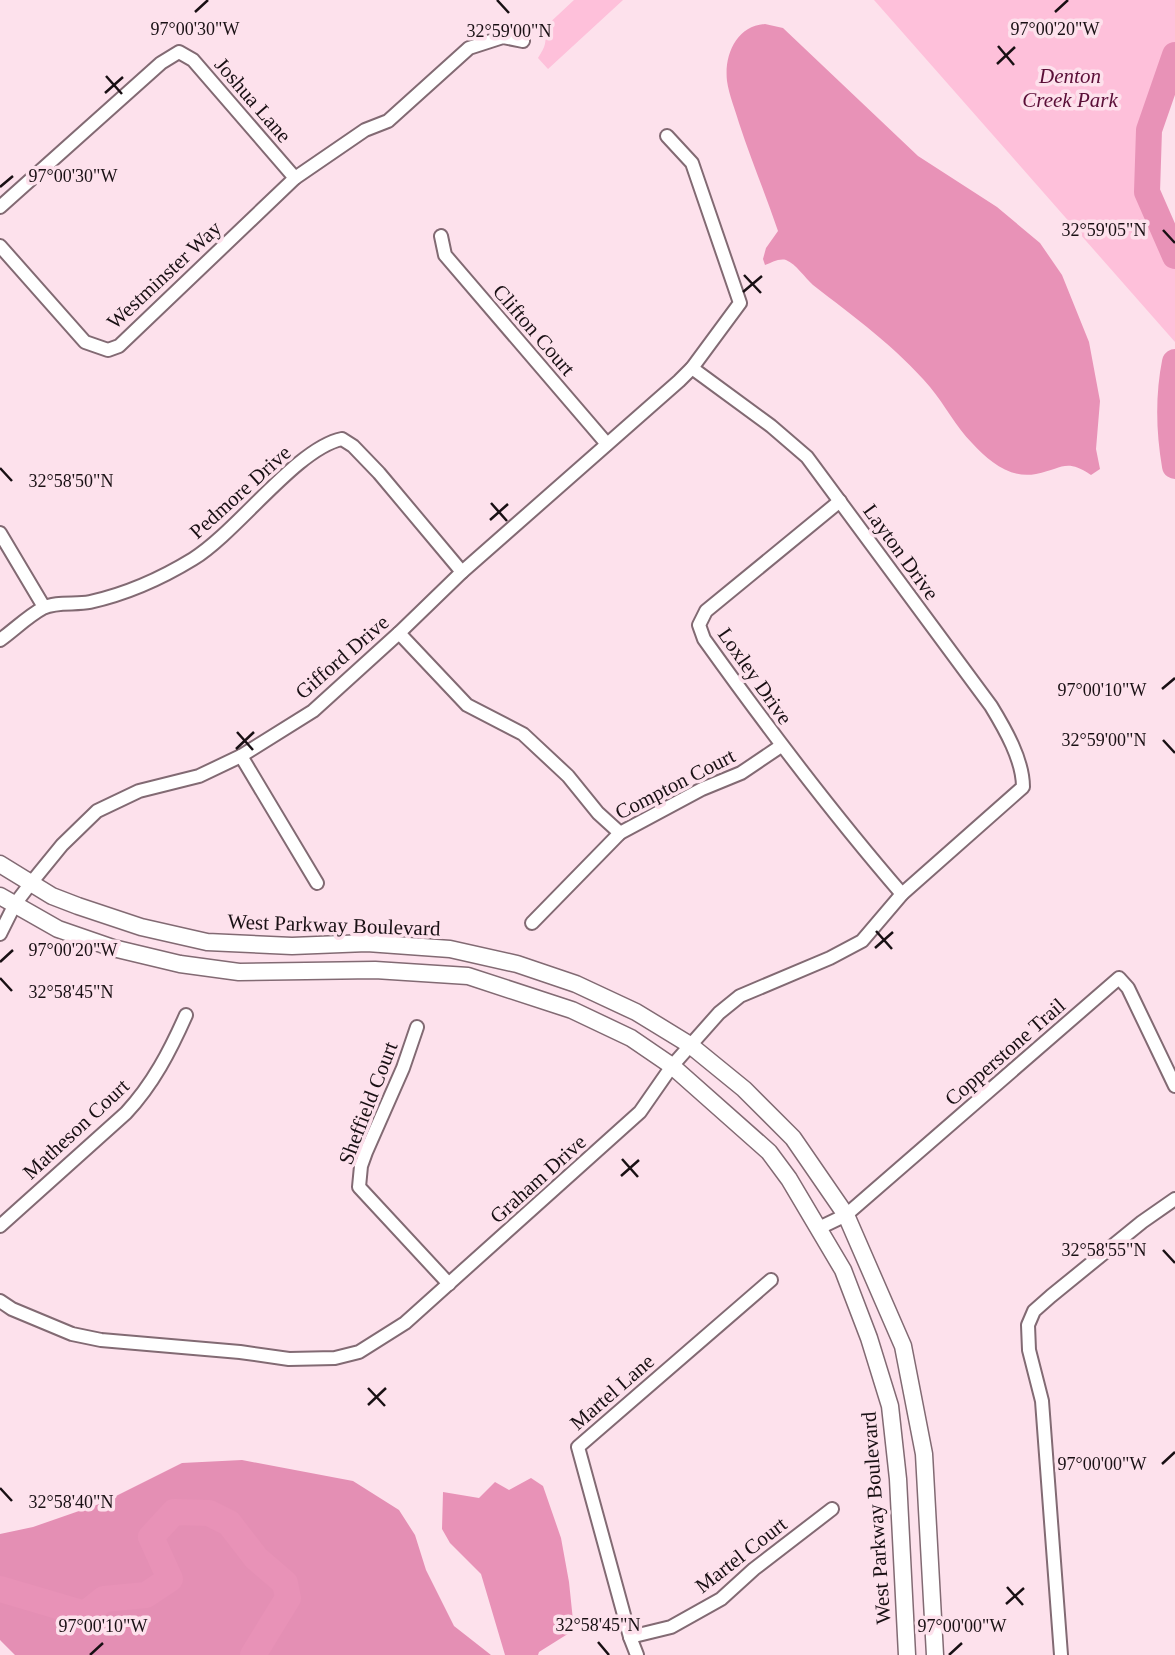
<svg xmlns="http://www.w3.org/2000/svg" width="1175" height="1655" font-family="Georgia,serif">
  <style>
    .green { fill: #fec0da }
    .forest { fill: #e48fb4 }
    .water { fill: #e892b7 }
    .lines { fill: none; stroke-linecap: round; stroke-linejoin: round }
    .river { stroke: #e892b7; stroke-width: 26 }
    .minor-casing { stroke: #826a73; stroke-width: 16 }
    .tertiary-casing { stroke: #826a73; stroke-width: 19 }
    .minor { stroke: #fff; stroke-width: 12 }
    .tertiary { stroke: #fff; stroke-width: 16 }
    .ticks { fill: none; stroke: #191014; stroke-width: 2.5 }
    .labels { text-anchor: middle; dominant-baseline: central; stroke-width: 7; stroke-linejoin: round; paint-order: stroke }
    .park-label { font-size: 21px; font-style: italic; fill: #5a0e37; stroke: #fde1ec }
    .street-label { font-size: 21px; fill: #191014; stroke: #fde1ec }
    .ticks-label { font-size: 18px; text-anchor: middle; fill: #191014; stroke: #fde1ec; stroke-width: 7; stroke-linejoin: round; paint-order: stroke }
  </style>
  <rect width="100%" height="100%" fill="#fde1ec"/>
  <g class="green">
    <path d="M574 0H623L548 69 538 58C545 47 548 41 543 29Z"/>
    <polygon points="874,0 1175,0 1175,55 1149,130 1147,191 1175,256 1175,342"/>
  </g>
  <polygon class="forest" points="242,1460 353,1481 399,1510 415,1535 426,1570 454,1626 491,1655 15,1655 0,1640 0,1534 33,1527 102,1503 182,1463"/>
  <g class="water">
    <path d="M765 24 783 28 918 156 997 207 1040 243 1062 275 1089 342 1100 401 1096 449 1100 469 1091 475C1065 458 1063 469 1036 474 1009 479 989 461 972 443 956 427 945 405 930 387 896 347 854 317 813 285 805 278 796 264 786 260 779 258 771 263 765 265L763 259 766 248 778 231C766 195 751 160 739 123 735 109 729 95 727 81 724 54 737 26 765 24Z"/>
    <polygon points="531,1478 543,1486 561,1538 569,1582 574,1630 539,1652 538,1655 505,1655 481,1574 450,1543 442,1529 443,1492 479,1498 495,1482 509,1490"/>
  </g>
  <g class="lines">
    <g class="river">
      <polyline points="1175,55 1149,130 1147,192 1175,256"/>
      <path d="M1175 362C1168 397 1169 431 1175 466"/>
      <polyline points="0,1589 85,1614 104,1599 146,1595 170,1579 151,1537 174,1512 209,1513 229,1523 256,1558 285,1583 288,1598 253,1655"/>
    </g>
    <g class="minor-casing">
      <g id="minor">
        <polyline points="0,207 161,63 179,52 193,60 295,178"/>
        <polyline points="441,236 445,255 607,444"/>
        <polyline points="0,246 85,342 108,350 119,346 295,178 365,130 388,121 469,48 503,37 523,41"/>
        <path d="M840 501 706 611 699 625 704 639C767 727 831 812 902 894"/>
        <polyline points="0,533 44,607"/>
        <polyline points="399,633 467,705 523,734 568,776 598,813 620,833"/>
        <path d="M0 640C14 630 28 616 43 608 56 601 76 605 90 602 126 594 162 578 193 559 238 531 297 448 342 439L353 446 379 473 462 572"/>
        <polyline points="241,756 317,883"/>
        <polyline points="532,923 620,833 702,789 741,773 781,746"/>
        <polyline points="0,934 15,904 31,883 62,845 97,811 139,791 199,776 241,756 313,711 399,633 462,572 679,381 692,368 740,303 692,163 667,136"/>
        <polyline points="417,1027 403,1068 366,1152 361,1166 359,1187 449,1284"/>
        <path d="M0 1226 126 1113C153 1084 170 1051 186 1015"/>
        <polyline points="819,1228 846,1215 1119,978 1128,988 1175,1086"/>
        <path d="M0 1301 12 1309 72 1334 101 1340 240 1352 289 1359 335 1358 359 1352 405 1323 640 1112 672 1066 719 1013 740 996 830 958 862 941 902 894 1023 787C1023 760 1005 729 991 706L807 457 771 426 692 368"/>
        <polyline points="630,1637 671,1627 721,1599 754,1569 832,1509"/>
        <polyline points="637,1655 630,1637 578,1447 771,1280"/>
        <polyline points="1061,1655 1042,1401 1029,1350 1028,1325 1034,1311 1051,1296 1142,1222 1175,1199"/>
      </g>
    </g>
    <g class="tertiary-casing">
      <g id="tertiary">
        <polyline points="0,864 52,896 78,906 141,927 207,942 292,946 367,943 450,949 517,964 576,984 636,1012 690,1045 744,1089 793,1138 846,1215 903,1346 924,1454 935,1655"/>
        <polyline points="0,896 58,929 113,948 180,964 239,972 375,970 468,976 572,1010 631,1038 672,1066 769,1152 789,1179 843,1270 869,1338 890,1406 898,1479 907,1655"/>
      </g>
    </g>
    <use href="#minor" class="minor"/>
    <use href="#tertiary" class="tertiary"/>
  </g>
  <path class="ticks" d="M497 0 509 13M195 12 208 0M1055 12 1068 0M998 46 1014 65M997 64 1015 47M106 76 122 94M105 93 123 77M0 187 13 176M1163 230 1175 243M744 275 761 293M743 292 762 276M0 468 12 481M491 503 507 521M490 520 508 504M1162 689 1175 678M237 732 253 750M1163 740 1175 753M236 749 254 732M876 931 892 949M875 948 893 932M0 962 13 950M0 978 12 991M622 1159 638 1177M621 1176 639 1160M1163 1250 1175 1263M368 1388 385 1406M368 1405 386 1388M1162 1464 1175 1452M0 1488 12 1501M1007 1587 1023 1605M1006 1604 1024 1588M598 1642 609 1655M90 1655 103 1643M949 1655 962 1643"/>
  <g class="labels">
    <g class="park-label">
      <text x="1070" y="76">Denton<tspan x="1070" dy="24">Creek Park</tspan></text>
    </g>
    <g class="street-label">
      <text transform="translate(253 100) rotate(49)">Joshua Lane</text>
      <text transform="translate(164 275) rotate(-43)">Westminster Way</text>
      <text transform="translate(534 330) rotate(49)">Clifton Court</text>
      <text transform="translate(240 492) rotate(-42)">Pedmore Drive</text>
      <text transform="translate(901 552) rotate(54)">Layton Drive</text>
      <text transform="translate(342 657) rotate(-41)">Gifford Drive</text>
      <text transform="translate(755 676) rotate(55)">Loxley Drive</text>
      <text transform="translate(675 784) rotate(-27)">Compton Court</text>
      <text transform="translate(334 925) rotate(2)">West Parkway Boulevard</text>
      <text transform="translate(1005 1052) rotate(-41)">Copperstone Trail</text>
      <text transform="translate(368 1103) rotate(-69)">Sheffield Court</text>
      <text transform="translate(76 1129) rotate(-43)">Matheson Court</text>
      <text transform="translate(538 1179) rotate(-42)">Graham Drive</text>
      <text transform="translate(612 1392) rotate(-41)">Martel Lane</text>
      <text transform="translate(876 1518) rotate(-94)">West Parkway Boulevard</text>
      <text transform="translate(741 1555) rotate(-38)">Martel Court</text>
    </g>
  </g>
  <g class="ticks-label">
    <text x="195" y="35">97°00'30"W</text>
    <text x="1055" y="35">97°00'20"W</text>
    <text x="509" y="37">32°59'00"N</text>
    <text x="73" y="182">97°00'30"W</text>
    <text x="1104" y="236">32°59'05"N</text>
    <text x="71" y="487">32°58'50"N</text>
    <text x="1102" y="696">97°00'10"W</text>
    <text x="1104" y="746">32°59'00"N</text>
    <text x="73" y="956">97°00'20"W</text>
    <text x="71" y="998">32°58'45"N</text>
    <text x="1104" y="1256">32°58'55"N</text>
    <text x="1102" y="1470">97°00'00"W</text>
    <text x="71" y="1508">32°58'40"N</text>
    <text x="598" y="1631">32°58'45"N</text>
    <text x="103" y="1632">97°00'10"W</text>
    <text x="962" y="1632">97°00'00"W</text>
  </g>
</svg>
